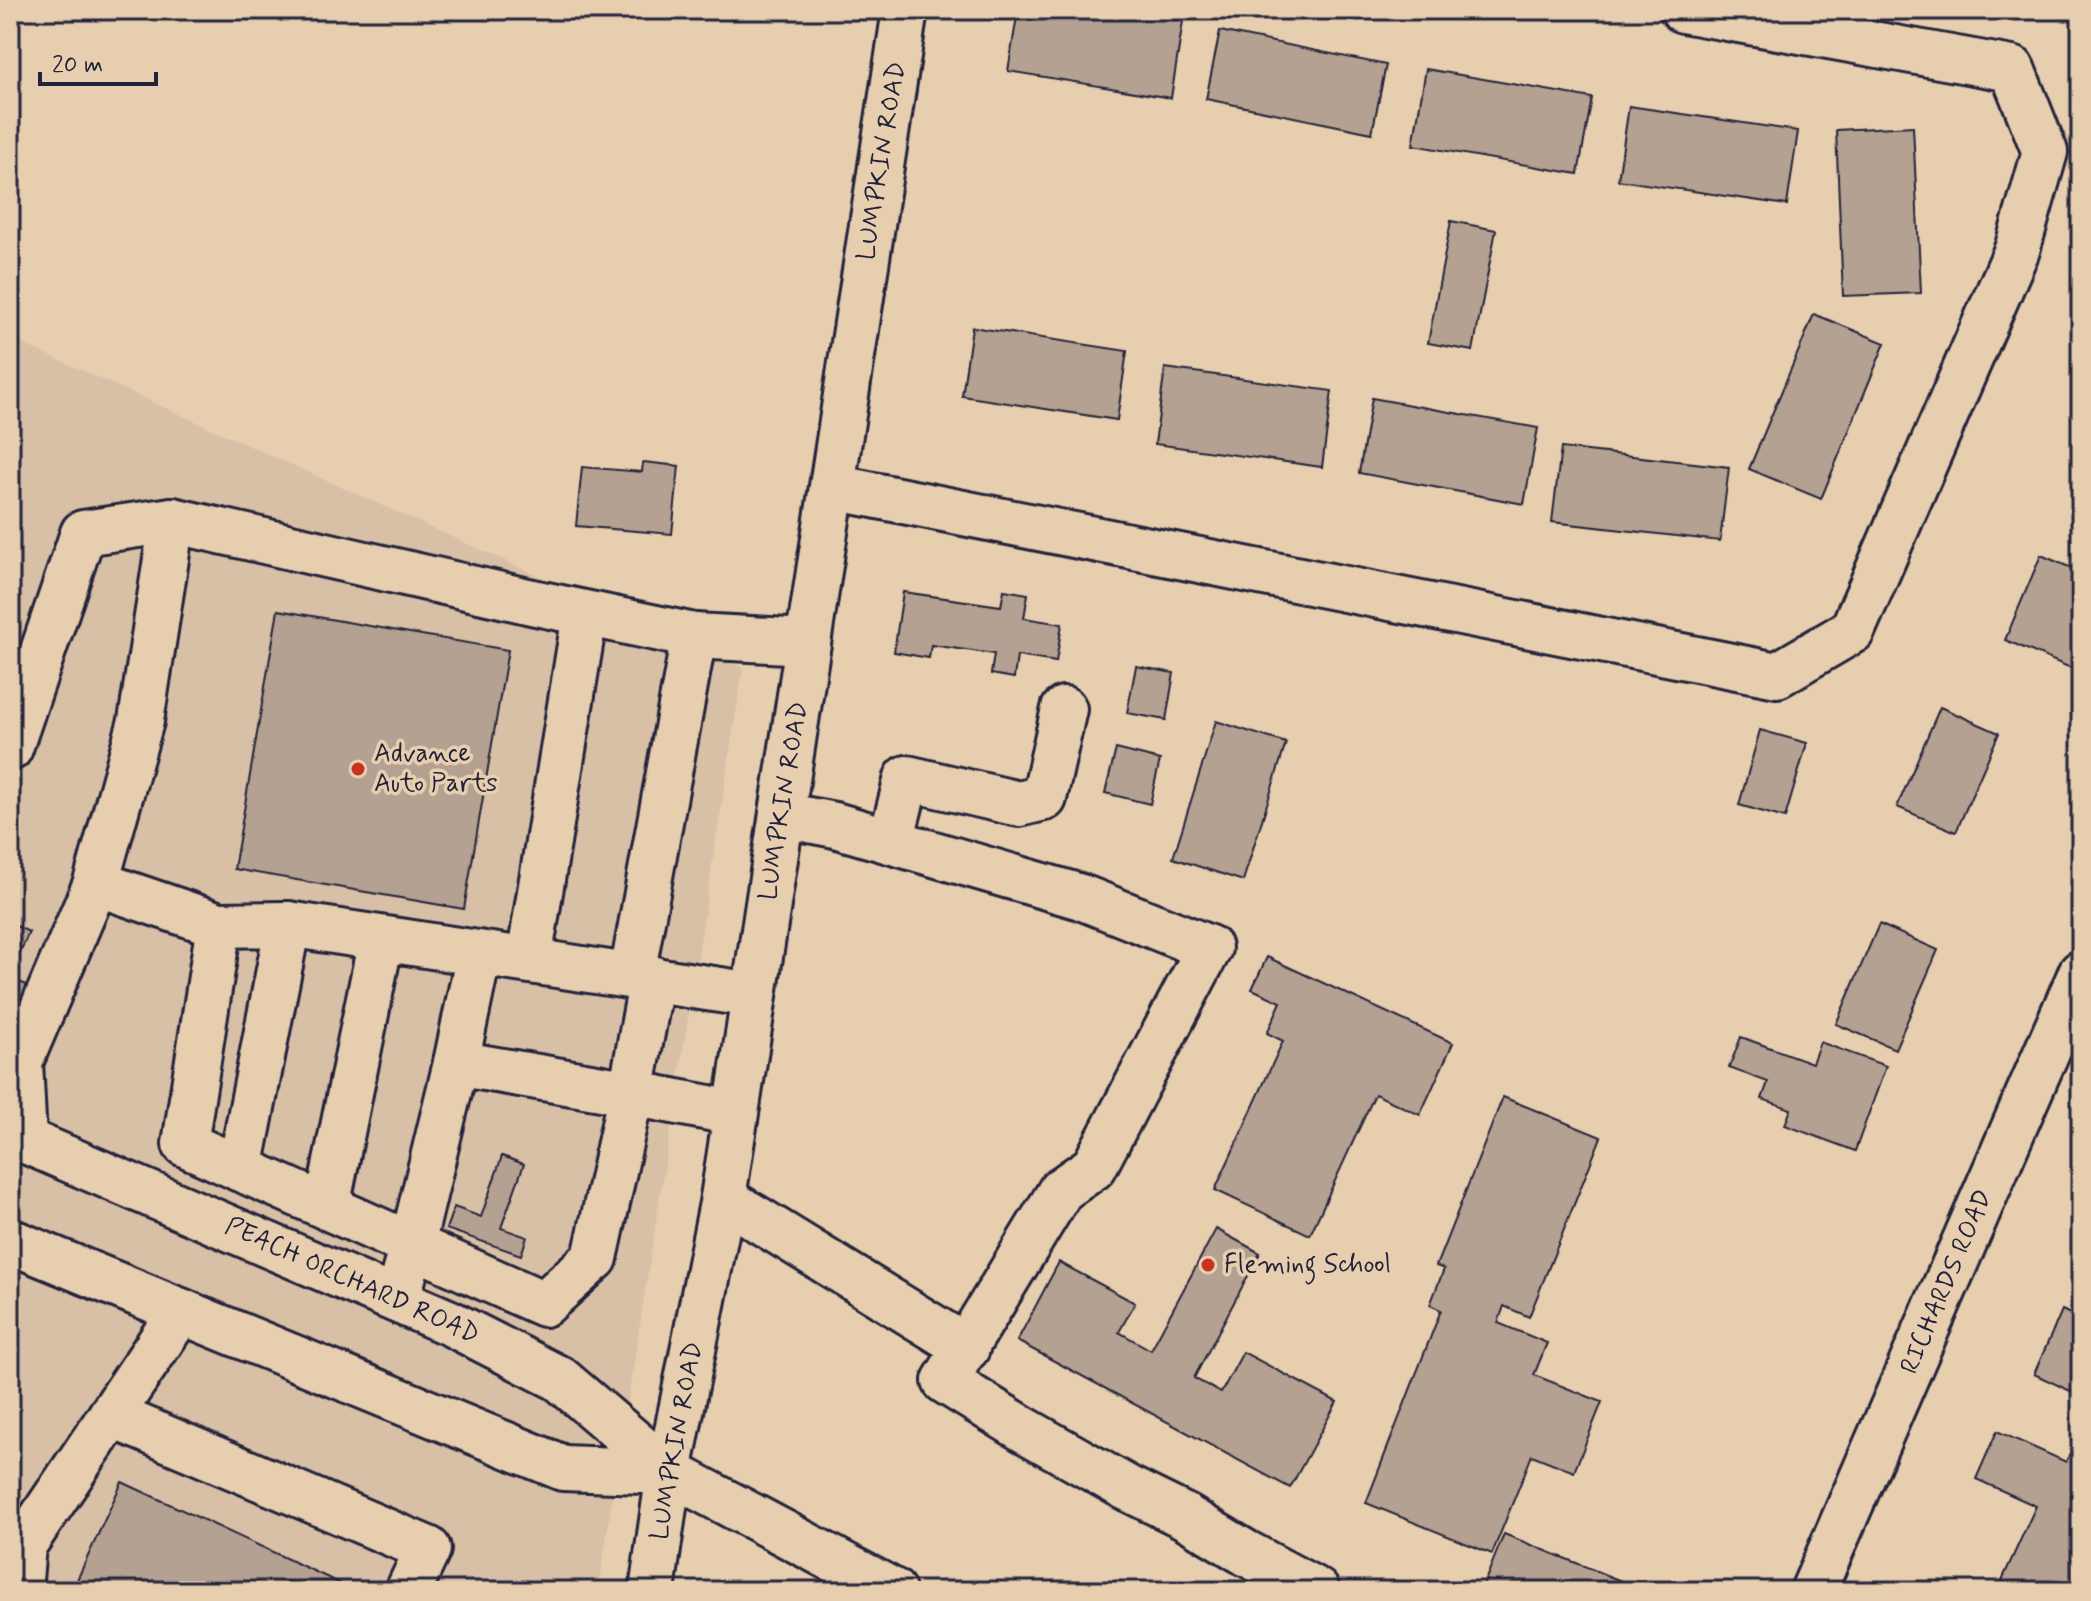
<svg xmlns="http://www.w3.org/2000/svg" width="2091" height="1601" font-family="Mynerve,sans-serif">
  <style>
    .built { fill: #d8c0a6 }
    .building { fill: #b4a191; stroke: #22223b; stroke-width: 2 }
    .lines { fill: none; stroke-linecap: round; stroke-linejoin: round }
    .minor-casing { stroke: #22223b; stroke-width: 50 }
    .major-casing { stroke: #22223b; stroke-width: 50 }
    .minor { stroke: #e7ceaf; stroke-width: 44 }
    .major { stroke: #e7ceaf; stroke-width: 44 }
    .poi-dot { fill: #c8321e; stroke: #e7ceaf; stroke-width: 3 }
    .labels { text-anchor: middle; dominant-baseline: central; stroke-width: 7; stroke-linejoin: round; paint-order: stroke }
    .street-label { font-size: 26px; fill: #22223b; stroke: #e7ceaf }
    .poi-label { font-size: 26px; fill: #22223b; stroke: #e7ceaf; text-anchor: start }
  </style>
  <rect width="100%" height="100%" fill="#e7ceaf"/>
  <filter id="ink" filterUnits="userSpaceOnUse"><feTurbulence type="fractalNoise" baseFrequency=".0125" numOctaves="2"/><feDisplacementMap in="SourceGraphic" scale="16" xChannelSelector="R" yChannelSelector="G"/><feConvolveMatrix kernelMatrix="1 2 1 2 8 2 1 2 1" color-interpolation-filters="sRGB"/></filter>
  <g filter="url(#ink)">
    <polygon class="built" points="10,338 743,668 598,1591 10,1591"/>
    <g class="building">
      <polygon points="1018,10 1115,10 1183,21 1171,98 1008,71"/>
      <polygon points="1220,31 1386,65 1372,133 1206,99"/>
      <polygon points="1426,69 1592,98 1578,174 1413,145"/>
      <polygon points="1629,106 1798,131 1787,205 1618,180"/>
      <polygon points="1913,126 1921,293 1843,296 1836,130"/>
      <polygon points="1451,221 1496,230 1473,351 1428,343"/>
      <polygon points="1814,314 1885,343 1821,499 1749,469"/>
      <polygon points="972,327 1127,351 1117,420 962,396"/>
      <polygon points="1165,368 1332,391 1322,467 1155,444"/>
      <polygon points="1372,398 1538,428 1524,504 1359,473"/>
      <polygon points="1561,448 1729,467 1720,541 1552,522"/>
      <polygon points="643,462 679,466 672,534 576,526 582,467 642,472"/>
      <polygon points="2041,555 2081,572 2081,650 2073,669 2005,640"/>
      <polygon points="1004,590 1028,594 1024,618 1062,624 1056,662 1017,656 1014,678 991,674 994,654 931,645 929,658 894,652 903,592 1001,606"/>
      <polygon points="278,610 508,650 464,909 234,869"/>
      <polygon points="1136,666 1174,673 1166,720 1127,713"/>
      <polygon points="1940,707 1999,733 1956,832 1897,807"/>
      <polygon points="1216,721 1286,743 1243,881 1173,858"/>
      <polygon points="1760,730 1807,743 1785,818 1739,805"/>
      <polygon points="1116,749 1160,760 1150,804 1105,793"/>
      <polygon points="10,923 29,932 10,976"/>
      <polygon points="1879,924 1938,950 1895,1049 1836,1024"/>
      <polygon points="1267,957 1453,1043 1420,1115 1375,1094 1310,1235 1215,1190 1283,1041 1267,1033 1281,1002 1252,989"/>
      <polygon points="10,978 29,986 15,1019 10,1016"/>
      <polygon points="1741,1037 1812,1063 1820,1042 1886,1066 1855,1151 1785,1125 1791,1109 1762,1099 1768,1082 1729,1068"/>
      <polygon points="1503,1097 1601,1137 1529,1317 1504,1306 1498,1323 1547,1343 1534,1375 1602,1402 1574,1472 1532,1455 1492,1554 1366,1503 1441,1310 1430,1305 1444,1269 1436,1266"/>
      <polygon points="502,1156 524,1164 501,1228 527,1237 521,1255 446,1229 454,1207 481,1217"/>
      <polygon points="1216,1229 1260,1253 1194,1378 1221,1393 1243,1352 1337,1402 1290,1488 1017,1341 1059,1262 1135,1303 1119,1332 1151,1350"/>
      <polygon points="2062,1310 2081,1319 2081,1396 2034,1374"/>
      <polygon points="2081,1429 2081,1591 2003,1591 1998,1589 2036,1506 1976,1479 1997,1431 2066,1462"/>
      <polygon points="122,1482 350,1588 349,1591 72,1591"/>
      <polygon points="1504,1534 1646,1591 1481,1591"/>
    </g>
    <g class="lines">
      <g class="minor-casing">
        <g id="minor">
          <polyline points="833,487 1777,675 1852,631 2017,250 2045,152 2012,69 1683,10"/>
          <polyline points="172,520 141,721 96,883 219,925"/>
          <polyline points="694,636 808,642"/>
          <polyline points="10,748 83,533 172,520 532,602 694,636 632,975"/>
          <polyline points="782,815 835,825 1081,897 1209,948 1094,1167 1061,1190 945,1381 1023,1429 1127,1488 1186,1517 1246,1553 1317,1591"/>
          <polyline points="891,841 907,778 1019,804 1044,798 1064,709"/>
          <polyline points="479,953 456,1063 412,1245 185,1144 219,925 288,924 753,995"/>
          <polyline points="529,960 585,614"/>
          <polyline points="456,1063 631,1093 652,978"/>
          <polyline points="24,1140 20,1062 96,883"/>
          <polyline points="240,1169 288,924"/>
          <polyline points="723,1198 967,1348"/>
          <polyline points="327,1207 381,939"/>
          <polyline points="397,1300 412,1245 544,1304 595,1258 631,1093 735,1113"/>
          <polyline points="111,1415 428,1549 408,1591"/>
          <polyline points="19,1591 23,1546 181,1311"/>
          <polyline points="1813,1591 2081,973"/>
        </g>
      </g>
      <g class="major-casing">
        <g id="major">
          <polyline points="10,1134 450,1323 560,1379 669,1472 893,1591"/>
          <polyline points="10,1241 563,1468 669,1472"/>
          <polyline points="652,1591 669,1472 723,1198 905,10"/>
        </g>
      </g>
      <use href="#minor" class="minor"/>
      <use href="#major" class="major"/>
    </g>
  </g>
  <g class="poi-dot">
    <circle cx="358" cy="769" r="8"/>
    <circle cx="1208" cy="1265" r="8"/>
  </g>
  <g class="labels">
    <g class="street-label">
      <text transform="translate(882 161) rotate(-81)">LUMPKIN ROAD</text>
      <text transform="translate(784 801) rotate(-81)">LUMPKIN ROAD</text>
      <text transform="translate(352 1281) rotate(24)">PEACH ORCHARD ROAD</text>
      <text transform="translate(1947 1282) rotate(-67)">RICHARDS ROAD</text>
      <text transform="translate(677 1441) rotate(-80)">LUMPKIN ROAD</text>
    </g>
    <g class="poi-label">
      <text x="374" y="754">Advance<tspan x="374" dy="30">Auto Parts</tspan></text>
      <text x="1224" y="1265">Fleming School</text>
    </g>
  </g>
  <rect width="2091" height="1601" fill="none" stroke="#e7ceaf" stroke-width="40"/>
  <rect x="20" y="20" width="2051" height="1561" fill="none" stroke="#22223b" stroke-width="3" filter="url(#ink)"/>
  <path d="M40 72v12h116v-12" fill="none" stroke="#22223b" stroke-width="4"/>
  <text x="52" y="72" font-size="24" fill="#22223b" stroke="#e7ceaf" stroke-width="6" paint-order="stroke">20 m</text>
</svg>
